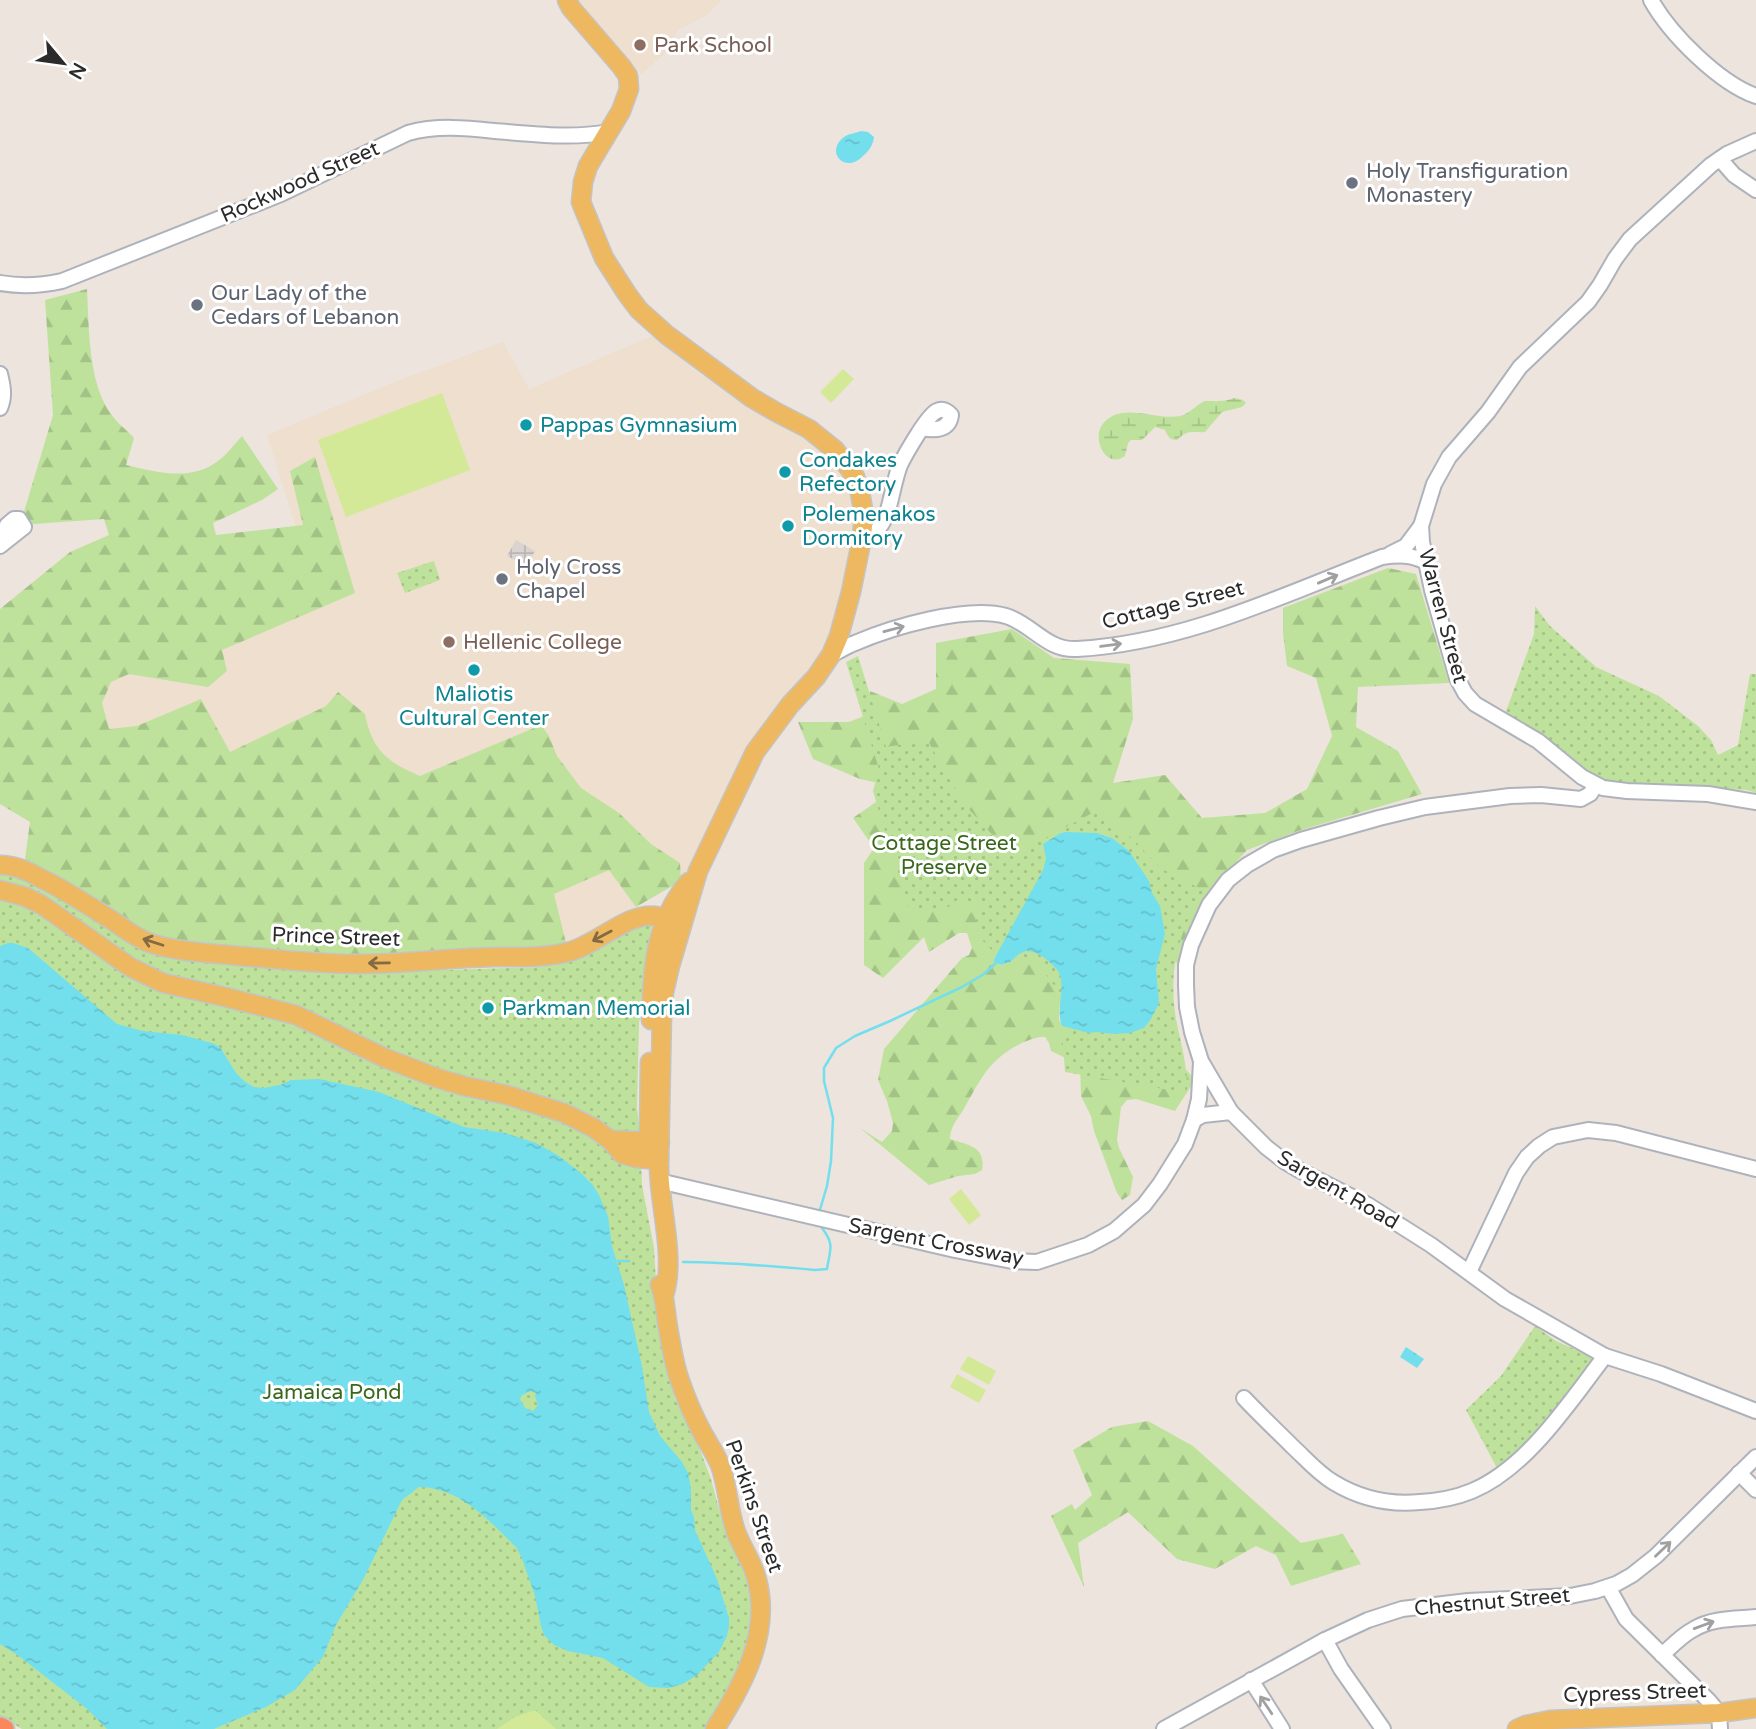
<svg xmlns="http://www.w3.org/2000/svg" width="1756" height="1729" font-family="'Varela Round',sans-serif">
  <style>
    .education { fill: #eedfce }
    .forest { fill: url(#forest-firs) }
    .wetland { fill: url(#wetland-marsh) }
    .park { fill: url(#park-dots) }
    .pitch { fill: #d3e997 }
    .plaza { fill: url(#plaza-grid) }
    .water { fill: url(#water-ripples); fill-rule: evenodd }
    .lines { fill: none; stroke-linecap: round; stroke-linejoin: round }
    .stream { stroke: #73dfed; stroke-width: 2.5 }
    .minor-casing { stroke: #aeb3bb; stroke-width: 18 }
    .major-casing { stroke: #c4c4c4; stroke-width: 21 }
    .highway-casing { stroke: #c4c4c4; stroke-width: 23 }
    .minor { stroke: #fff; stroke-width: 14 }
    .major { stroke: #eeb861; stroke-width: 18 }
    .highway { stroke: #fb885a; stroke-width: 19 }
    .oneway { stroke: #a0a0a0 }
    .oneway2 { stroke: #836a43 }
    .education-dot { fill: #8d6e63; stroke: #fff; stroke-width: 2.5 }
    .worship-dot { fill: #6b7280; stroke: #fff; stroke-width: 2.5 }
    .culture-dot { fill: #0f9aa8; stroke: #fff; stroke-width: 2.5 }
    .labels { text-anchor: middle; dominant-baseline: central; stroke-width: 6; stroke-linejoin: round; paint-order: stroke }
    .education-label { font-size: 21px; fill: #785e54; stroke: #fff; text-anchor: start }
    .worship-label { font-size: 21px; fill: #5b616d; stroke: #fff; text-anchor: start }
    .street-label { font-size: 21px; fill: #2b2b2b; stroke: #fff }
    .culture-label { font-size: 21px; fill: #0d838f; stroke: #fff; text-anchor: start }
    .park-label { font-size: 21px; fill: #37681c; stroke: #fff }
  </style>
  <defs>
    <pattern id="forest-firs" width="22" height="20" patternUnits="userSpaceOnUse" patternTransform="scale(1.75)"><rect width="22" height="20" fill="#bee29b"/><path d="M5 1l3.5 6h-7zM16 11l3.5 6h-7z" fill="#a3c286"/></pattern>
    <pattern id="wetland-marsh" width="20" height="14" patternUnits="userSpaceOnUse" patternTransform="scale(1.75)"><rect width="20" height="14" fill="#bee29b"/><path d="M1 5h8M5 5V1M11 12h8M15 12V8" fill="none" stroke="#a3c286"/></pattern>
    <pattern id="park-dots" width="8" height="8" patternUnits="userSpaceOnUse" patternTransform="scale(1.75)"><rect width="8" height="8" fill="#bee29b"/><path d="M2 2h.1M6 6h.1" fill="none" stroke="#a3c286" stroke-width="1.8" stroke-linecap="round"/></pattern>
    <pattern id="plaza-grid" width="8" height="8" patternUnits="userSpaceOnUse" patternTransform="scale(1.75)"><rect width="8" height="8" fill="#d9d4d1"/><path d="M0 4h8M4 0v8" fill="none" stroke="#bab6b4"/></pattern>
    <pattern id="water-ripples" width="26" height="14" patternUnits="userSpaceOnUse" patternTransform="scale(1.75)"><rect width="26" height="14" fill="#73dfed"/><path d="M2 4q2-2 4 0t4 0M15 11q2-2 4 0t4 0" fill="none" stroke="#64c0cb"/></pattern>
  </defs>
  <rect width="100%" height="100%" fill="#ede4de"/>
  <g class="education">
    <polygon points="575,0 722,0 707,15 678,30 663,55 641,74 602,35"/>
    <polygon points="654,335 693,369 759,413 821,447 847,480 858,515 854,547 835,625 822,652 751,747 690,871 681,881 567,947 181,940 70,631 307,563 267,435 397,381 503,342 529,389"/>
  </g>
  <g class="forest">
    <path d="M87 289C89 327 88 383 111 414 117 423 127 430 134 438L126 465C157 472 190 482 218 461 227 455 234 444 242 436L278 489 262 500 213 523 216 535 303 525 290 471 315 457 355 593 222 650 227 671 208 687 129 674 111 682 102 703 109 729 137 726 201 699 230 752 326 706 338 692 365 714C372 750 387 762 420 776L541 725 549 736 557 756 581 788 619 813 651 844 680 863 681 881 636 907 609 870 554 894 567 947 345 957 198 948 147 934 24 866 30 822 0 804V609L70 552 109 535 104 519 20 525 53 415 45 300Z"/>
    <path d="M1388 568 1416 574 1449 683 1358 687 1356 727 1398 751 1422 794 1298 831 1247 850 1212 889 1191 923 1179 963 1158 959 1165 934 1160 906 1152 893 1149 881 1129 851 1112 838 1097 833 1065 832 1059 834 1043 844 1046 858 1043 870 993 961 1001 965C1011 963 1017 955 1026 951L1037 953 1058 971 1061 982 1059 1019 1062 1026 1089 1033H1130L1164 1044 1195 1080 1175 1111 1136 1099 1127 1100 1121 1107 1117 1140 1119 1148 1133 1177 1130 1195 1122 1200 1117 1193 1094 1131 1091 1116 1081 1096 1080 1065 1051 1051 1049 1043 1045 1037C1036 1037 1032 1039 1024 1042 991 1058 983 1075 966 1105 960 1117 950 1125 950 1139 968 1145 986 1146 982 1170L975 1174 958 1176 929 1185 860 1128 882 1142 892 1131 893 1123 887 1101 878 1080 884 1049 962 958 969 955 972 948 967 933H959L929 952 924 937 883 978 864 965V863L874 848 853 818 876 802 892 830 938 849V824L896 787 860 779 813 759 798 722H849L864 716 870 691 902 704 936 689V643L1012 629 1054 658 1130 664 1133 719 1113 783 1165 775 1202 818 1265 813 1307 789 1332 736 1316 678 1287 666 1283 633V608Z"/>
    <polygon points="1148,1421 1193,1446 1301,1543 1343,1534 1361,1564 1291,1586 1276,1555 1256,1546 1215,1569 1177,1559 1128,1512 1078,1543 1084,1587 1051,1516 1072,1504 1075,1510 1092,1495 1073,1450 1112,1427"/>
  </g>
  <path class="wetland" d="M1235 398 1243 400 1246 403 1242 407 1222 412 1205 432C1190 433 1189 429 1177 440 1169 440 1168 436 1165 430L1155 427 1142 440H1131L1128 443 1125 456C1106 470 1092 439 1102 425 1120 400 1156 421 1180 416 1189 414 1195 406 1203 402 1209 400 1213 402 1219 401 1225 401 1230 399 1235 398Z"/>
  <g class="park">
    <polygon points="434,561 440,580 405,593 397,573"/>
    <polygon points="1535,606 1550,626 1596,667 1659,696 1698,726 1711,740 1718,755 1738,745 1750,674 1756,674 1756,793 1747,790 1607,783 1592,775 1560,749 1505,714 1534,634"/>
    <path d="M858 656 886 747 928 741 964 804 1012 856 1096 811 1134 840 1160 868 1205 891C1178 929 1168 972 1176 1019 1181 1044 1188 1067 1187 1093L1065 1072 1059 992 1036 961 1002 960C981 939 970 934 980 903L909 911 873 791 879 769 846 662Z"/>
    <polygon points="0,873 29,881 65,899 114,930 292,967 347,973 538,967 568,962 629,926 653,924 651,930 643,977 639,1024 637,1108 640,1133 642,1185 654,1248 659,1332 663,1355 675,1399 697,1442 711,1479 725,1531 747,1580 751,1591 753,1614 741,1666 721,1709 706,1729 22,1729 0,1716"/>
    <path d="M1535 1326 1556 1341 1590 1356 1593 1362C1563 1400 1536 1439 1497 1468L1466 1410 1501 1376Z"/>
  </g>
  <g class="pitch">
    <polygon points="843,369 854,379 831,403 820,392"/>
    <polygon points="442,393 470,470 346,517 318,440"/>
    <polygon points="961,1189 981,1215 969,1225 949,1199"/>
    <polygon points="968,1356 996,1371 989,1385 960,1369"/>
    <polygon points="957,1374 986,1390 979,1403 950,1387"/>
    <polygon points="535,1710 556,1729 497,1729 515,1717"/>
  </g>
  <polygon class="plaza" points="516,540 535,551 527,566 525,566 507,556"/>
  <g class="water">
    <path d="M861 131 868 132 874 137C873 145 869 151 863 156 844 175 825 151 844 137 848 134 856 133 861 131Z"/>
    <path d="M1065 832 1097 833 1105 836 1112 838 1129 851 1149 881 1152 893 1160 906 1165 934 1156 969 1159 1003 1151 1019 1144 1028 1130 1033 1113 1034 1097 1032 1089 1033 1062 1026C1055 1010 1067 985 1058 971 1055 967 1049 962 1046 959 1039 954 1034 951 1026 951L1019 954 1010 962 1001 965 993 961 1043 870 1046 858 1043 844 1059 834Z"/>
    <path d="M8 943H13L28 948 117 1024 143 1031 182 1035 212 1043 220 1047 236 1073 244 1081 254 1087 263 1088 280 1085 291 1080 319 1079 379 1092 464 1127 505 1133 536 1143 559 1156 582 1174 592 1184 599 1195 608 1216 612 1246 624 1285 642 1366 649 1412 660 1436 682 1462 688 1473 691 1489V1510L694 1517 695 1530 717 1579 729 1618V1627L727 1636 719 1652 697 1675 683 1684 668 1688 649 1687 603 1658 568 1651 554 1645 544 1635 541 1626 535 1596 521 1556 516 1547C488 1520 461 1488 419 1487L402 1500 364 1578 336 1625 323 1657 295 1690 266 1707 214 1729H107L86 1708 16 1654 0 1644V946ZM531 1391 536 1393 535 1396 538 1405 533 1411 525 1408 520 1399 522 1395Z"/>
    <polygon points="1406,1347 1424,1359 1417,1368 1400,1357"/>
  </g>
  <g class="lines">
    <g class="stream">
      <polyline points="819,1213 827,1186 831,1161 833,1118 824,1081 824,1068 836,1048 855,1036 890,1021 962,987 984,974 996,963"/>
      <polyline points="617,1261 629,1261"/>
      <path d="M683 1262C727 1262 771 1266 815 1270L827 1269C830 1249 835 1245 822 1228"/>
    </g>
    <g class="minor-casing">
      <g id="minor">
        <path d="M1651 0C1670 34 1719 83 1756 96"/>
        <polyline points="1756,141 1727,154 1711,165 1630,239 1615,259 1600,285 1588,302 1520,367 1488,412 1449,457 1434,484 1421,526 1422,542 1432,590 1457,678 1465,693 1475,704 1538,741 1582,777 1603,788 1627,791 1708,794 1756,802"/>
        <polyline points="1720,159 1734,175 1756,190"/>
        <path d="M0 283C22 287 40 286 62 281L281 194 408 133C437 125 466 128 495 131 532 134 572 139 609 132"/>
        <path d="M0 374C3 386 5 397 0 408"/>
        <path d="M862 538 872 536C878 530 884 522 887 513 892 498 894 481 900 465 905 455 928 414 937 411 943 408 947 411 951 415 949 430 935 431 922 428"/>
        <polyline points="0,546 24,527 19,519 14,519 7,525 5,542"/>
        <polyline points="1390,554 1406,546 1421,526"/>
        <path d="M831 655C839 651 847 646 855 643 892 627 967 605 1006 616 1032 624 1047 651 1077 649 1185 643 1283 595 1382 557 1398 555 1411 554 1426 562"/>
        <polyline points="1596,785 1590,794 1581,799 1541,795 1510,796 1425,807 1379,818 1301,840 1273,850 1247,865 1228,880 1209,905 1191,945 1186,965 1186,985 1187,1007 1192,1032 1201,1061 1231,1112 1266,1147 1284,1161 1299,1170 1368,1205 1431,1245 1505,1299 1605,1356 1661,1374 1756,1411"/>
        <polyline points="1194,1120 1203,1115 1231,1112"/>
        <polyline points="659,1181 955,1250 1012,1261 1037,1262 1088,1245 1114,1231 1144,1205 1160,1184 1185,1144 1194,1120 1199,1099 1201,1062"/>
        <polyline points="1469,1272 1516,1173 1527,1157 1539,1146 1553,1137 1588,1130 1616,1133 1756,1169"/>
        <path d="M1244 1398C1260 1415 1277 1431 1293 1447 1306 1459 1318 1473 1333 1482 1359 1498 1389 1505 1420 1502 1438 1501 1455 1498 1472 1491 1527 1468 1569 1403 1605 1356"/>
        <polyline points="1739,1473 1756,1490"/>
        <polyline points="1608,1587 1626,1619 1709,1701 1719,1713 1720,1729"/>
        <polyline points="1325,1640 1341,1669 1383,1729"/>
        <path d="M1662 1655C1672 1646 1682 1635 1694 1629 1712 1618 1735 1619 1756 1617"/>
        <polyline points="1251,1680 1282,1729"/>
        <polyline points="1164,1729 1325,1640 1368,1620 1402,1609 1468,1601 1570,1596 1595,1591 1616,1584 1632,1575 1656,1556 1756,1457"/>
      </g>
    </g>
    <g class="major-casing">
      <g id="major">
        <path d="M567 0 571 8 621 66 628 76 629 89 621 111 588 166 583 182 581 202 604 258 627 294 639 310 667 335 752 398 776 412 809 429 835 450 849 468 855 477 860 493 864 514 862 538 851 592 839 636 831 655 816 677 790 705 755 752 698 871 670 966 664 992 662 1012 659 1165C659 1205 676 1258 664 1295"/>
        <path d="M0 865C14 865 28 871 40 878 66 890 89 906 113 921 125 929 136 938 150 943 176 952 211 953 239 956 278 959 317 964 356 964 402 964 448 958 494 957 518 957 544 958 568 952 595 946 628 912 655 916 662 917 668 921 674 924"/>
        <polyline points="0,890 26,897 42,905 130,967 163,983 225,997 296,1015 385,1058 437,1078 464,1086 507,1095 564,1113 594,1128 610,1140 622,1154 636,1158 659,1160"/>
        <path d="M651 1020C652 970 655 921 689 882"/>
        <polyline points="649,1132 650,1062"/>
        <polyline points="610,1140 660,1142"/>
        <path d="M660 1285C665 1297 665 1308 667 1321 670 1340 673 1360 679 1378 685 1396 693 1415 702 1432 708 1443 715 1453 720 1465 728 1486 728 1510 736 1532 742 1548 753 1563 757 1580 771 1634 743 1685 715 1729"/>
        <polyline points="1517,1729 1526,1725 1550,1720 1719,1713 1756,1708"/>
      </g>
    </g>
    <g class="highway-casing">
      <polyline id="highway" points="0,1727 4,1729"/>
    </g>
    <use href="#minor" class="minor"/>
    <use href="#major" class="major"/>
    <use href="#highway" class="highway"/>
  </g>
  <defs><path id="oneway-shaft" d="M-6 0H5M1.5-3L5.5 0L1.5 3" fill="none" stroke-width="1.6" stroke-linecap="round" stroke-linejoin="round" transform="scale(1.75)"/></defs>
  <g class="oneway">
    <use href="#oneway-shaft" transform="translate(1328 579) rotate(-23)"/>
    <use href="#oneway-shaft" transform="translate(894 629) rotate(-15)"/>
    <use href="#oneway-shaft" transform="translate(1111 645) rotate(-8)"/>
    <use href="#oneway-shaft" transform="translate(1663 1549) rotate(-44)"/>
    <use href="#oneway-shaft" transform="translate(1704 1625) rotate(-20)"/>
    <use href="#oneway-shaft" transform="translate(1266 1705) rotate(-124)"/>
  </g>
  <g class="oneway2">
    <use href="#oneway-shaft" transform="translate(602 936) rotate(152)"/>
    <use href="#oneway-shaft" transform="translate(153 942) rotate(-162)"/>
    <use href="#oneway-shaft" transform="translate(379 963) rotate(179)"/>
  </g>
  <g class="education-dot">
    <circle cx="640" cy="45" r="7"/>
    <circle cx="449" cy="642" r="7"/>
  </g>
  <g class="worship-dot">
    <circle cx="1352" cy="183" r="7"/>
    <circle cx="197" cy="305" r="7"/>
    <circle cx="502" cy="579" r="7"/>
  </g>
  <g class="culture-dot">
    <circle cx="526" cy="425" r="7"/>
    <circle cx="785" cy="472" r="7"/>
    <circle cx="788" cy="526" r="7"/>
    <circle cx="474" cy="670" r="7"/>
    <circle cx="488" cy="1008" r="7"/>
  </g>
  <g class="labels">
    <g class="education-label">
      <text x="654" y="45">Park School</text>
      <text x="463" y="642">Hellenic College</text>
    </g>
    <g class="worship-label">
      <text x="1366" y="171">Holy Transfiguration<tspan x="1366" dy="24">Monastery</tspan></text>
      <text x="211" y="293">Our Lady of the<tspan x="211" dy="24">Cedars of Lebanon</tspan></text>
      <text x="516" y="567">Holy Cross<tspan x="516" dy="24">Chapel</tspan></text>
    </g>
    <g class="street-label">
      <text transform="translate(300 182) rotate(-24)">Rockwood Street</text>
      <text transform="translate(1173 605) rotate(-14)">Cottage Street</text>
      <text transform="translate(1443 616) rotate(75)">Warren Street</text>
      <text transform="translate(336 937) rotate(2)">Prince Street</text>
      <text transform="translate(1338 1190) rotate(30)">Sargent Road</text>
      <text transform="translate(936 1242) rotate(11)">Sargent Crossway</text>
      <text transform="translate(754 1506) rotate(71)">Perkins Street</text>
      <text transform="translate(1492 1602) rotate(-5)">Chestnut Street</text>
      <text transform="translate(1635 1693) rotate(-2)">Cypress Street</text>
    </g>
    <g class="culture-label">
      <text x="540" y="425">Pappas Gymnasium</text>
      <text x="799" y="460">Condakes<tspan x="799" dy="24">Refectory</tspan></text>
      <text x="802" y="514">Polemenakos<tspan x="802" dy="24">Dormitory</tspan></text>
      <text x="474" y="694" text-anchor="middle">Maliotis<tspan x="474" dy="24">Cultural Center</tspan></text>
      <text x="502" y="1008">Parkman Memorial</text>
    </g>
    <g class="park-label">
      <text x="944" y="843">Cottage Street<tspan x="944" dy="24">Preserve</tspan></text>
      <text x="332" y="1392">Jamaica Pond</text>
    </g>
  </g>
  <g transform="translate(63 63) rotate(119)" stroke="#ffffff" stroke-width="5" paint-order="stroke">
  <path d="M0-5L12 26L0 18L-12 26Z" fill="#2b2b2b"/>
  <text y="-10" font-size="19" font-weight="bold" text-anchor="middle" fill="#2b2b2b">N</text>
  </g>
</svg>
